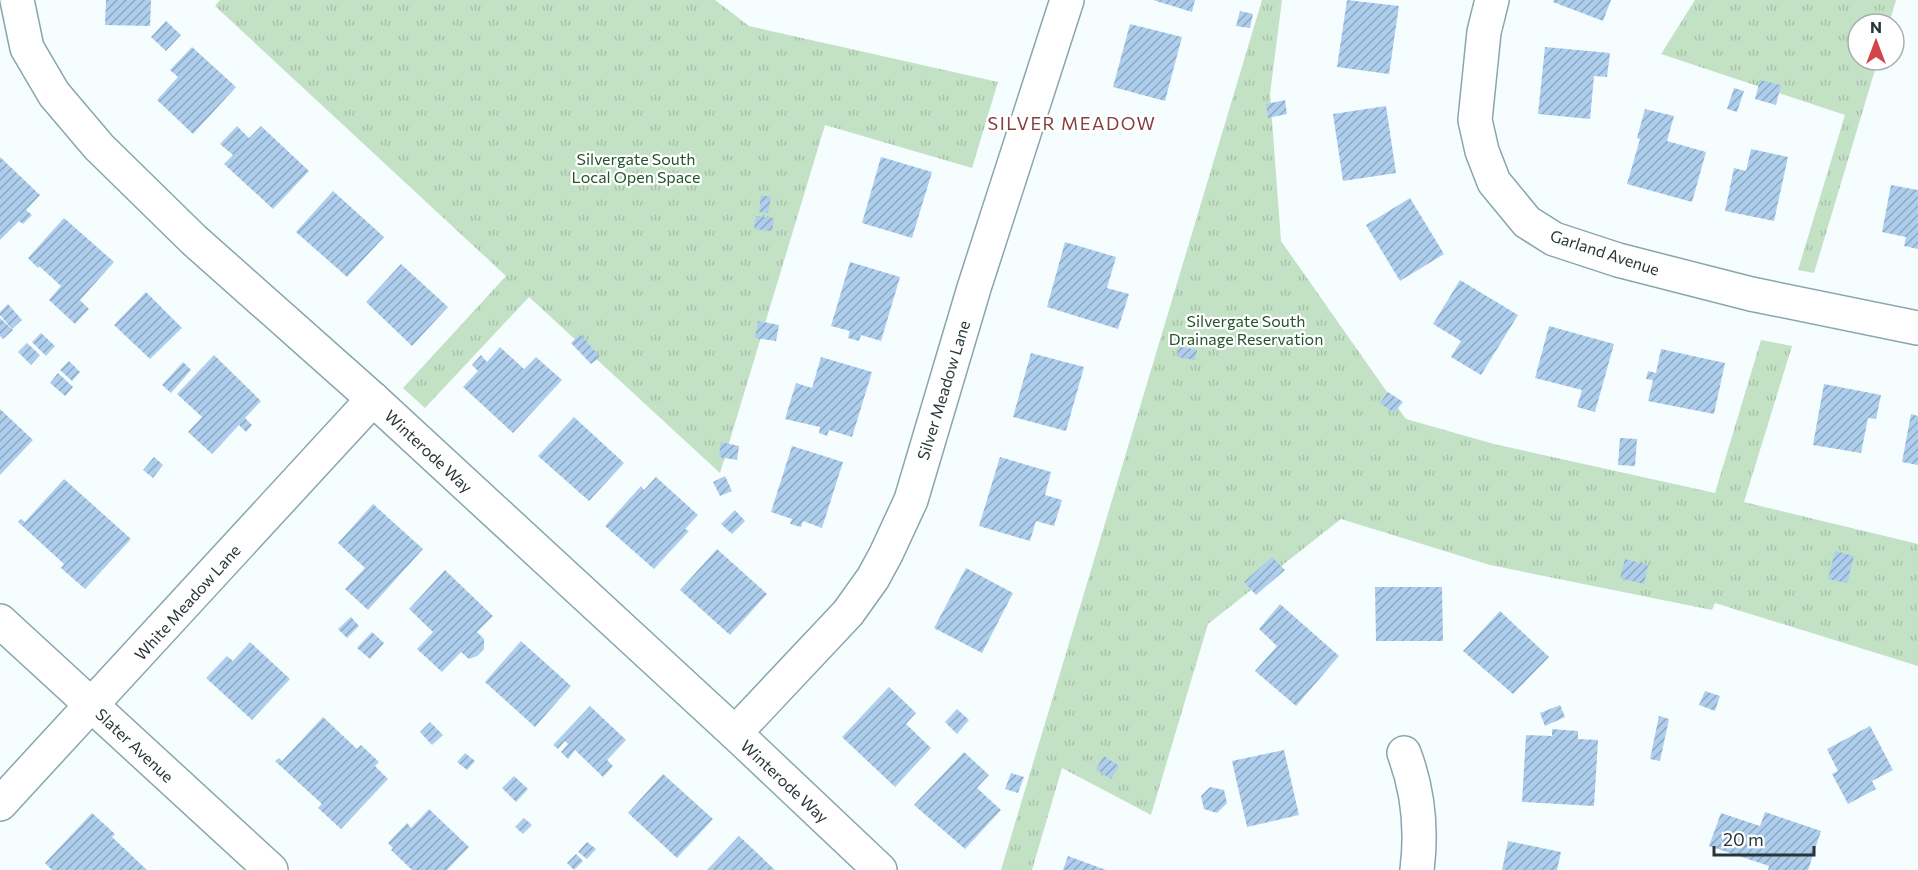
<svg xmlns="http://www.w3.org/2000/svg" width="1918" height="870" font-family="Commissioner,sans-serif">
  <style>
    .grass { fill: url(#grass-tufts) }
    .building { fill: url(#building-hatch) }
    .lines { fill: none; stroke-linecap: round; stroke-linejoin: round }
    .street-casing { stroke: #87a6ae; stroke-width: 36 }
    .street { stroke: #fff; stroke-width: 33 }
    .labels { text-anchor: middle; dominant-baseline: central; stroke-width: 4.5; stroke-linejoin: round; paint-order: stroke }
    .park-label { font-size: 16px; fill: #23542b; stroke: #fff }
    .street-label { font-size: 16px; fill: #293639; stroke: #fff }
    .neighbourhood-label { font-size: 18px; letter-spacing: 1.5px; fill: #863e3e; stroke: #fff }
  </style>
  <defs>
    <pattern id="grass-tufts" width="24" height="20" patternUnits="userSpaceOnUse" patternTransform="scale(1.5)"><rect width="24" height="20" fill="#c3e1c5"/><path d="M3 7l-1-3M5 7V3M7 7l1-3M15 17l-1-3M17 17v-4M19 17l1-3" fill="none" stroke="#a8c2aa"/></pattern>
    <pattern id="building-hatch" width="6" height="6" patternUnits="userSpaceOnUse" patternTransform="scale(1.5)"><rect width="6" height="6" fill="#aeceed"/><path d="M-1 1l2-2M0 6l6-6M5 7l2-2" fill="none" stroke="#8ea8c1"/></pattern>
  </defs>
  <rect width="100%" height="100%" fill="#f6fdff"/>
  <g class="grass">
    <polygon points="220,0 715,0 749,26 998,82 972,168 825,125 720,473 529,297 425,408 403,388 506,276 215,6"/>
    <polygon points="1262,0 1282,0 1270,94 1281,241 1406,419 1494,444 1715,493 1761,340 1792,346 1744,502 1918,544 1918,666 1715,603 1712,610 1490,565 1341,519 1208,624 1151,815 1062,768 1032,870 1001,870"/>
    <polygon points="1695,0 1896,0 1889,24 1858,24 1858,60 1878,60 1814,273 1798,270 1845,115 1661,54"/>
  </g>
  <g class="building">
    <polygon points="106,0 151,0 150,26 105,25"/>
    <polygon points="1153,0 1195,0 1192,12"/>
    <polygon points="1347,0 1399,6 1389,74 1337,67"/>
    <polygon points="1554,0 1611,0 1603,21 1553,2"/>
    <polygon points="1240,11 1253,14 1250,28 1236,26"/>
    <polygon points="166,21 181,35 166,51 151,37"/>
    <polygon points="1130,24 1182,37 1165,101 1113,87"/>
    <polygon points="192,47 236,87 193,134 157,100 178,77 170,70"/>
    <polygon points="1545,47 1610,53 1607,77 1594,76 1590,119 1538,114"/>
    <polygon points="1760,80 1781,85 1776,105 1755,99"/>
    <polygon points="1734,88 1744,91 1737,112 1727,109"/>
    <polygon points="1285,100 1287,114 1268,118 1266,104"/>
    <polygon points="1386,106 1396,173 1343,181 1333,114"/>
    <polygon points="1645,109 1674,116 1667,141 1706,152 1692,202 1627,184 1640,139 1637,138"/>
    <polygon points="237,126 249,138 261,126 309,171 273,209 224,164 233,155 220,144"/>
    <polygon points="1751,149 1788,157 1774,221 1725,211 1734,168 1746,171"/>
    <polygon points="0,157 40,195 26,210 32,215 23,224 19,221 0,240"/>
    <polygon points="881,157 932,172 912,238 862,223"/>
    <polygon points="1891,185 1918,190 1918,249 1904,246 1906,237 1882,232"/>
    <polygon points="333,191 384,237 347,277 296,232"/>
    <polygon points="761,195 771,197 768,213 759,212"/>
    <polygon points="1410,198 1444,254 1400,281 1366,225"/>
    <polygon points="756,216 774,218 772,231 754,229"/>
    <polygon points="64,218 114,262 80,300 89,309 75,324 49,300 61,286 39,266 38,268 28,258"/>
    <polygon points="1065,242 1116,257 1107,288 1129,294 1118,329 1047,307"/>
    <polygon points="850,262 900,277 881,341 861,335 859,341 848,338 850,331 831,326"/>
    <polygon points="401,264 448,307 412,346 366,302"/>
    <polygon points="1460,280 1518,315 1481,375 1451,357 1461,341 1433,324"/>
    <polygon points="146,292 182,328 150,359 114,325"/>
    <polygon points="8,304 22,320 12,329 0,315 0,312"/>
    <polygon points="0,318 13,330 3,339 0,336"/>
    <polygon points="758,321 779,325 776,341 755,338"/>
    <polygon points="1549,326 1614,344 1595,412 1577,407 1582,390 1535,378"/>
    <polygon points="41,333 55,346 46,356 32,342"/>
    <polygon points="580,334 600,357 591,364 571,343"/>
    <polygon points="27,343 40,355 31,365 18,352"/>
    <polygon points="1179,346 1197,350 1195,360 1177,357"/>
    <polygon points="500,347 524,369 536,357 562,380 513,433 463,387 478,371 472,365 481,355 487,362"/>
    <polygon points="1661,349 1725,363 1714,414 1648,401 1653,380 1646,379 1648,371 1656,373"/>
    <polygon points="1031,353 1084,367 1066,431 1013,417"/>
    <polygon points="214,355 261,401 245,418 252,425 246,432 239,425 212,454 188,432 202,417 177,394"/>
    <polygon points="821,357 872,372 852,437 829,430 827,436 819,433 820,427 785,419 796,383 812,388"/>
    <polygon points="69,361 80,372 72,381 60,370"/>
    <polygon points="183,362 191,370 171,393 162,385"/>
    <polygon points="58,373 73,387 65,396 50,383"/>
    <polygon points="1824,384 1881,395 1876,419 1868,418 1861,453 1813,445"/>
    <polygon points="1388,392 1403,402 1394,413 1380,403"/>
    <polygon points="0,409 33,440 0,475"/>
    <polygon points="1911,414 1918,416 1918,465 1902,462"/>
    <polygon points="574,417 624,463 589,501 538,456"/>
    <polygon points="1620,438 1637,439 1635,466 1618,465"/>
    <polygon points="721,442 739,446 737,460 719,457"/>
    <polygon points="792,446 843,462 822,528 803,521 801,527 790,524 792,519 771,512"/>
    <polygon points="154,457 163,465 153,478 143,470"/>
    <polygon points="1000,457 1051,472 1045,495 1062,500 1054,526 1036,521 1030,541 979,526"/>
    <polygon points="725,476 732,491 720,496 713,482"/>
    <polygon points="656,477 698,515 685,529 689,531 654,569 605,526 641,486 644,490"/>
    <polygon points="64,479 131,539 85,589 61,568 64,564 18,522 21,519 25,522"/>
    <polygon points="373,504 423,549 368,610 345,589 365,568 338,543"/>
    <polygon points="735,510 745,521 732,534 721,524"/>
    <polygon points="717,549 767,594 730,635 680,590"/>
    <polygon points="1835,551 1854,556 1847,583 1828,579"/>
    <polygon points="1272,557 1285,570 1256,595 1244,582"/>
    <polygon points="1625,559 1648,565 1644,584 1620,578"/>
    <polygon points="966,568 1013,593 982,653 934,628"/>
    <polygon points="445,570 493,616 477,632 484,639 484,649 477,656 469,659 461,652 442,672 417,649 433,632 409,609"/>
    <polygon points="1375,587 1442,587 1443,641 1376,641"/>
    <polygon points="1280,604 1339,656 1296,706 1255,671 1277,646 1259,629"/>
    <polygon points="1500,611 1549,657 1513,694 1463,651"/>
    <polygon points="351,617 359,626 347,638 338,629"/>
    <polygon points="372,632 384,643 370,659 357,648"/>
    <polygon points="521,641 571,686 535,727 485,682"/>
    <polygon points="250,642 290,679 252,720 206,678 227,656 233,661"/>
    <polygon points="889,687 916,713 906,724 931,748 895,787 842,737"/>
    <polygon points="1705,691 1720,696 1715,711 1699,705"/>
    <polygon points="1560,705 1565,717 1545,726 1540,713"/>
    <polygon points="590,706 626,740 607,760 613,766 603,777 575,750 568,759 561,752 568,744 565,741 558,749 553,745"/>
    <polygon points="957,709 969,720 957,734 945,722"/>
    <polygon points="1659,716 1669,719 1660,761 1650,759"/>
    <polygon points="323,717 357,749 361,745 379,762 375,766 388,779 341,829 318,808 322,804 275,761 279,758 282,761"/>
    <polygon points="430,722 443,735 432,745 420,732"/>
    <polygon points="1870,726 1893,770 1872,781 1876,789 1848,804 1832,774 1838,771 1827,749"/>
    <polygon points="1552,729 1578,731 1578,739 1598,740 1594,806 1522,802 1526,735 1552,736"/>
    <polygon points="1284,750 1299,815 1247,827 1232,761"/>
    <polygon points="964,752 989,775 977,788 1001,810 965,849 914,805"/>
    <polygon points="465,753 475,761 467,770 457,762"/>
    <polygon points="1104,756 1119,766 1111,779 1096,769"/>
    <polygon points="1011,773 1024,777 1018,793 1005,789"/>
    <polygon points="663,774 713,819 677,858 628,813"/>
    <polygon points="514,776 528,789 516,802 502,788"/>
    <polygon points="1210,787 1224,790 1227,803 1217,813 1204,809 1201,796"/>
    <polygon points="429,809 469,847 447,870 412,870 391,850 393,848 388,843 407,823 411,828"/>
    <polygon points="1765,812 1821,831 1808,870 1768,870 1769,866 1709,846 1721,813 1760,826"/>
    <polygon points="92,813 115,834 112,837 147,870 52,870 45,863"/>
    <polygon points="524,818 532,825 523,834 515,827"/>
    <polygon points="739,836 775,870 707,870"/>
    <polygon points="1508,841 1561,852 1557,870 1502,870"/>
    <polygon points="587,842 596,849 587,859 578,852"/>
    <polygon points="576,854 583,861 574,870 567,863"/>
    <polygon points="1068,856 1106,870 1063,870"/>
  </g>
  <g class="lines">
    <g class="street-casing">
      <g id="street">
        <polyline points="17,0 27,48 54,94 99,147 194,240 373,399 735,733 880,870"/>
        <polyline points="1492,0 1484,32 1475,120 1482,151 1494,182 1527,222 1554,239 1618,260 1751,294 1918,328"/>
        <polyline points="0,621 271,870"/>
        <polyline points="735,733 848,613 873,578 886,554 911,500 974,288 1067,0"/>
        <path d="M1404 753C1418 790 1422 830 1417 870"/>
        <polyline points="0,804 373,399"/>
      </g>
    </g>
    <use href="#street" class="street"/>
  </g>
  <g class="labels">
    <g class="park-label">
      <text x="636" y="158">Silvergate South<tspan x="636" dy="18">Local Open Space</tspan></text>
      <text x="1246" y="320">Silvergate South<tspan x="1246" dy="18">Drainage Reservation</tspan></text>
    </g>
    <g class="street-label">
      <text transform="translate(1605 252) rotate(18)">Garland Avenue</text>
      <text transform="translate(943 390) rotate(-73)">Silver Meadow Lane</text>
      <text transform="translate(429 451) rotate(43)">Winterode Way</text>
      <text transform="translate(187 602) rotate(-48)">White Meadow Lane</text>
      <text transform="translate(135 745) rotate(43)">Slater Avenue</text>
      <text transform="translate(785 781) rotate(43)">Winterode Way</text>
    </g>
    <g class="neighbourhood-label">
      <text x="1072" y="123">SILVER MEADOW</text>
    </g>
  </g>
  <g transform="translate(1876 42)"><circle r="28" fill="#ffffff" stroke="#a9afb0" stroke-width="1.5"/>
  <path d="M0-4.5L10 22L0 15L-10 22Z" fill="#d4444b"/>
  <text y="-9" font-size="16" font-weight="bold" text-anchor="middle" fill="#293639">N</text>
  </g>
  <path d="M1714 846v9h100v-9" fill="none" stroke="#293639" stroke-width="3"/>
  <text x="1723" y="846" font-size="18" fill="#293639" stroke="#ffffff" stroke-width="4.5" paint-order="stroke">20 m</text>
</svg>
